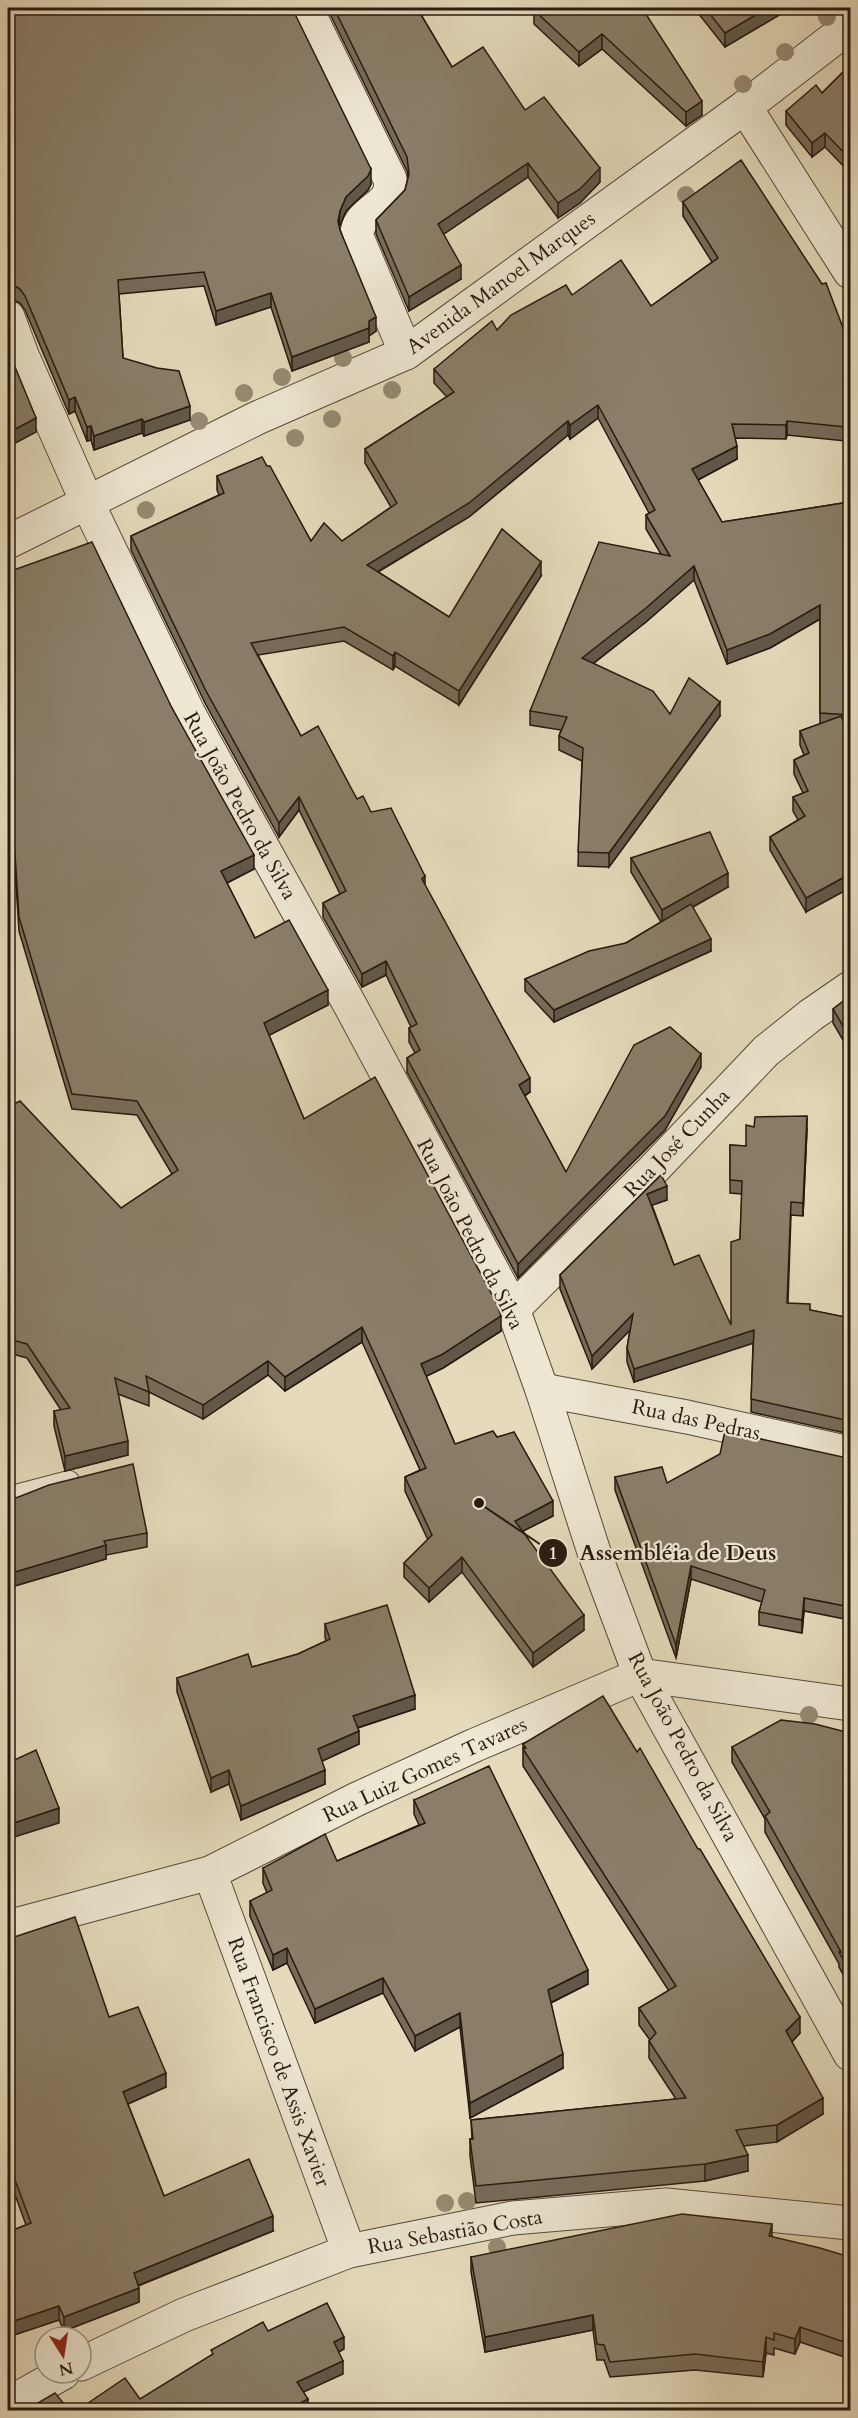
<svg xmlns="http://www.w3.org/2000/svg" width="858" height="2418" font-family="Cardo,serif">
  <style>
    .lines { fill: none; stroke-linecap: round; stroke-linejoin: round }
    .lane-casing { stroke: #564a3a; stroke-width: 22 }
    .street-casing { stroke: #564a3a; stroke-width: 35 }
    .lane { stroke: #eee8d3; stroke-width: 20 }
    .street { stroke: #eee8d3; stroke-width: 33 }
    .tree { fill: #968b74 }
    .wall { fill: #776c5a; stroke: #27190f; stroke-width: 1.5 }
    .shaded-wall { fill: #61584a; stroke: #27190f; stroke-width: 1.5 }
    .building { fill: #8a7e69; stroke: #27190f; stroke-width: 1.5 }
    .labels { text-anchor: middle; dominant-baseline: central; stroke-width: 4.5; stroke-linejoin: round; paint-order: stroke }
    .street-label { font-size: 21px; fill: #27190f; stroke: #eee8d3 }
    .leader { fill: none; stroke: #27190f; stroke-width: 2 }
    .callout-dot { fill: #27190f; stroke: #eee8d3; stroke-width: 2 }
    .mark-label { font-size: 18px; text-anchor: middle; font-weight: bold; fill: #fff }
    .callout-label { font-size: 22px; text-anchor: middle; font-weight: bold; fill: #27190f; stroke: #eee8d3; stroke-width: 4.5; stroke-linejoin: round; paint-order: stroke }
  </style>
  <rect width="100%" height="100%" fill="#e5dbbc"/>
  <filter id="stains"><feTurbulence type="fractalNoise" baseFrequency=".00333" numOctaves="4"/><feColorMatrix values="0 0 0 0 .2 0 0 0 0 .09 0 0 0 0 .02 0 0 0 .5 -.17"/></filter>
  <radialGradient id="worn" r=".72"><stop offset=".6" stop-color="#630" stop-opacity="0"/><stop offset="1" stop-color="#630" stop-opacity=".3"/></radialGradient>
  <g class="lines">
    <g class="lane-casing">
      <polyline id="lane" points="8,1497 69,1481"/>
    </g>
    <g class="street-casing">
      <g id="street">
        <path d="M306 8 390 179C396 209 355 209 357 237L406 353"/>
        <polyline points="8,11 10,8"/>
        <polyline points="745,107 850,272"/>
        <polyline points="8,317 22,355 87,502 189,714 350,1005 513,1309 542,1390 594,1552 640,1675 850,2054"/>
        <polyline points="8,542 257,418 406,353 745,107 850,26"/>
        <polyline points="513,1309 649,1174 766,1051 811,1015 850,988"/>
        <polyline points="542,1390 687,1417 850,1453"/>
        <polyline points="210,1873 349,2251"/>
        <polyline points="8,1927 210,1873 357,1799 475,1745 640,1675 850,1704"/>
        <polyline points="81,2364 184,2315 349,2251 513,2218 666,2205 850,2223"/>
        <polyline points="8,2404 63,2373"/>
      </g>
    </g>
    <use href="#lane" class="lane"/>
    <use href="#street" class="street"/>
  </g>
  <g class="tree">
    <circle cx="827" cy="17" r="9"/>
    <circle cx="785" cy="52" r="9"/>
    <circle cx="743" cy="84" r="9"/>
    <circle cx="686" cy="195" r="9"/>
    <circle cx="343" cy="358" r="9"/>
    <circle cx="282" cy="377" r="9"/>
    <circle cx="392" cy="390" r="9"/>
    <circle cx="244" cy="393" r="9"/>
    <circle cx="332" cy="419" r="9"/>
    <circle cx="199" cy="421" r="9"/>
    <circle cx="295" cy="438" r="9"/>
    <circle cx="146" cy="510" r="9"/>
    <circle cx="809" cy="1715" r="9"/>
    <circle cx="467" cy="2201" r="9"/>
    <circle cx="445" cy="2203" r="9"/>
    <circle cx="497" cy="2247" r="9"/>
  </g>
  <g class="wall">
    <polygon points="327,8 417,8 452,67 525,110 600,182 580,203 558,218 528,177 443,234 461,279 409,311 376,234 376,220 405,190 408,178 407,171"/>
    <polygon points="642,8 702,115 686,126 602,49 579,66 534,24 534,10"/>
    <polygon points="694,8 791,8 725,47"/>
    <polygon points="8,26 371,184 368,190 346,211 339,227 376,331 369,336 369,342 292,371 271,307 216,325 204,286 119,294 123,358 190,420 144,436 142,433 94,450 91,440 87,441 75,411 69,414 25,310 20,303 12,299 8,299"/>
    <polygon points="850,65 850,173 825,147 812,157 786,125 786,111 822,93"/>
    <polygon points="683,202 848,341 850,340 850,440 846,441 787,435 786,439 735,438 737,459 698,480 722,522 850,502 850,729 846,729 806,912 770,850 770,837 798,820 793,811 793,797 803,793 794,774 794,760 804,755 800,745 800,731 820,724 820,619 770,648 727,664 694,580 646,622 593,664 670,714 720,716 609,867 578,866 582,761 559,750 559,736 561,730 530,725 530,711 661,554 646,529 646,515 649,513 598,418 570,439 568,435 469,517 378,572 449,617 541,576 459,705 395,666 393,670 344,641 258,655 301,736 357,799 371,812 425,886 530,1092 525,1096 566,1172 701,1067 665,1130 518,1278 407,1072 407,1058 415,1053 409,1042 409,1028 411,1027 386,975 362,987 323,917 323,903 340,894 299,810 279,837 206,705 131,550 131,536 219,495 217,490 217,476 267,466 311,541 342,541 391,507 365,463 365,449 447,397 434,383 434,369 497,330 572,295 651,306 712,262 683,216"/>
    <polygon points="8,572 172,708 254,869 227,883 255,938 328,1005 269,1035 304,1119 501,1331 443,1368 426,1376 455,1444 497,1437 553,1516 523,1531 584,1630 533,1667 462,1572 429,1602 404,1577 404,1563 428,1540 405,1491 405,1477 420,1470 362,1342 285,1391 268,1375 203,1419 149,1392 149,1406 118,1394 128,1455 65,1471 54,1426 54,1411 61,1410 27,1358 8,1353 8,1107 121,1208 172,1174 137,1115 72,1109 19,931 15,869"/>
    <polygon points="631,858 728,887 693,907 711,951 554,1022 525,991 525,979 626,943 661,922 631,872"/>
    <polygon points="850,996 850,1052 833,1023 833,1009"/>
    <polygon points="754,1127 807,1129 803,1216 791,1215 788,1303 810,1310 850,1318 850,1434 751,1412 753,1343 634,1382 627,1362 627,1348 630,1330 592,1369 560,1289 560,1275 661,1175 667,1200 652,1205 674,1265 731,1325 740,1239 742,1194 730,1193 730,1145 746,1146"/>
    <polygon points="847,1458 850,1458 850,1620 804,1611 802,1633 759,1625 759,1612 762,1602 691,1579 676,1658 615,1490 615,1477 667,1483"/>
    <polygon points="8,1501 147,1533 147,1547 106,1555 106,1559 8,1588"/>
    <polygon points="325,1624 415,1709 358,1728 359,1744 322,1761 325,1784 241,1820 229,1784 211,1792 177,1692 177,1678 252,1667 298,1654 326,1641 325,1637"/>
    <polygon points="850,1733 850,1987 839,1967 839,1964 765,1832 765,1819 732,1762 732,1747"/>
    <polygon points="523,1744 800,2033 792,2042 823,2114 777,2142 744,2146 748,2171 705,2181 476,2203 470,2156 470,2139 472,2139 471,2120 676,2099 649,2058 649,2041 650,2040 639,2025 639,2008 669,1991 523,1766"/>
    <polygon points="414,1800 588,1984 551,2003 563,2068 470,2118 460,2027 415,2051 383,1993 315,2023 287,1963 273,1970 250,1916 250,1901 267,1893 263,1883 263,1868 337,1861 419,1825 414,1814"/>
    <polygon points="8,1939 109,2017 166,2087 128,2104 164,2196 273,2231 138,2286 139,2302 64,2331 59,2320 8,2337 8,2232 26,2225 8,2175"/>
    <polygon points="772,2237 850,2257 850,2359 800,2342 795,2354 774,2348 774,2355 766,2353 763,2377 695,2370 610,2377 604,2360 597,2360 593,2330 485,2352 471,2272 471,2257"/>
  </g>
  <g class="shaded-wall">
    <polygon points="767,8 791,8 725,47 725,33"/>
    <polygon points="602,34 602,49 579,66 579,52"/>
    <polygon points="702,101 702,115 686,126 686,112"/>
    <polygon points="825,133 825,147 812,157 812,143"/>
    <polygon points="528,163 528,177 438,238 438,224"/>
    <polygon points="600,168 600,182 580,203 558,218 558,203"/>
    <polygon points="371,169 371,184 368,190 346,211 340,225 338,235 340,211 346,197"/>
    <polygon points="461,265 461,279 409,311 409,297"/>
    <polygon points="271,293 271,307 216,325 216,311"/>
    <polygon points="376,317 376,331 369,336 369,321"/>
    <polygon points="369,328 369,342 292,371 292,357"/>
    <polygon points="75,397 75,411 69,414 69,400"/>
    <polygon points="598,405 598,418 570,439 570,425"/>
    <polygon points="190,406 190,420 144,436 144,422"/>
    <polygon points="36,418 36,432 8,447 8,433"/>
    <polygon points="142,419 142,433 94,450 94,436"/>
    <polygon points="568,421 568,435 469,517 367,578 367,565"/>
    <polygon points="787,421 787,435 786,439 786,425"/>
    <polygon points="91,426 91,440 87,441 87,427"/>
    <polygon points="850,426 850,440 846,441 846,427"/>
    <polygon points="737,446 737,459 692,483 692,469"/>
    <polygon points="541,562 541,576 459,705 459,691"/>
    <polygon points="694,566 694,580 646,622 582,672 582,658"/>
    <polygon points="820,605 820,619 770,648 727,664 727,650"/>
    <polygon points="395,652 395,666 393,670 393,656"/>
    <polygon points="720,702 720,716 609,867 609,853"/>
    <polygon points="299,797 299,810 279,837 279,823"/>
    <polygon points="15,854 15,869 8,871 8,857"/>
    <polygon points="254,855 254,869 221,886 221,871"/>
    <polygon points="728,873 728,887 662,924 662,910"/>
    <polygon points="850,874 850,888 806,912 806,898"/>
    <polygon points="425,876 425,890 422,879"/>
    <polygon points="711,939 711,951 554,1022 554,1010"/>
    <polygon points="386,961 386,975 362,987 362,974"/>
    <polygon points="328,990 328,1005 264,1038 264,1023"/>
    <polygon points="701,1054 701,1067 665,1130 518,1278 518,1264"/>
    <polygon points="530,1078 530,1092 519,1099 519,1085"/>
    <polygon points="807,1116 807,1129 803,1216 803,1203"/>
    <polygon points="667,1186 667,1200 647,1207 647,1194"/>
    <polygon points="633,1314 633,1327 592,1369 592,1356"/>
    <polygon points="501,1316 501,1331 443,1368 421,1379 421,1364"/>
    <polygon points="362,1327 362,1342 285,1391 285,1377"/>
    <polygon points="754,1330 754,1343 634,1382 634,1369"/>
    <polygon points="268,1361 268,1375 203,1419 203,1405"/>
    <polygon points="128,1441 128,1455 65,1471 65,1456"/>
    <polygon points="553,1501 553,1516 515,1535 515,1521"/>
    <polygon points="106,1545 106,1559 8,1588 8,1574"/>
    <polygon points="462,1557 462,1572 429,1602 429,1588"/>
    <polygon points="691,1566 691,1579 676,1658 676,1645"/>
    <polygon points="804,1598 804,1611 802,1633 802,1620"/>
    <polygon points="584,1615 584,1630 533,1667 533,1653"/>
    <polygon points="415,1695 415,1709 353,1729 353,1716"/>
    <polygon points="359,1731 359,1744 318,1763 318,1749"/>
    <polygon points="229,1770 229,1784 211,1792 211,1778"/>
    <polygon points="325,1770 325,1784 241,1820 241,1806"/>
    <polygon points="59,1808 59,1823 8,1839 8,1825"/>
    <polygon points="287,1948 287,1963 273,1970 273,1955"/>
    <polygon points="588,1970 588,1984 548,2004 548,1990"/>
    <polygon points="383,1978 383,1993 315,2023 315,2009"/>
    <polygon points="460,2013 460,2027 415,2051 415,2036"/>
    <polygon points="800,2017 800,2033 786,2048 786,2031"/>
    <polygon points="563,2054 563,2068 470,2118 470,2103"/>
    <polygon points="166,2073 166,2087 123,2106 123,2092"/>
    <polygon points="823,2098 823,2114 777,2142 777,2125"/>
    <polygon points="748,2155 748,2171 705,2181 705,2164"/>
    <polygon points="273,2216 273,2231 134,2287 134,2273"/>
    <polygon points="772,2224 772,2239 769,2236"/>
    <polygon points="139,2288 139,2302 64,2331 64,2317"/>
    <polygon points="59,2306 59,2320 8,2337 8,2323"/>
    <polygon points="593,2315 593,2330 485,2352 485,2337"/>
    <polygon points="800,2327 800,2342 795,2354 795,2339"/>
    <polygon points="344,2337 344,2349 334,2355 334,2342"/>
    <polygon points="766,2337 766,2353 763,2377 763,2362"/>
    <polygon points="343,2361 343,2374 297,2395 297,2382"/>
    <polygon points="308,2399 308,2410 287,2410"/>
  </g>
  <g class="building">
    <polygon points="23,8 292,8 371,169 368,176 346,197 340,211 338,221 340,230 376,317 369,321 369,328 292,357 271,293 216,311 204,272 118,280 123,358 157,368 179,371 190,406 144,422 142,419 94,436 91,426 87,427 75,397 69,400 25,296 20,289 12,284 8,285 8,26 9,15 17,13"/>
    <polygon points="334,8 417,8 452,67 483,47 525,110 544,97 600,168 580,189 558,203 528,163 438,224 461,265 409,297 376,220 405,190 409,174 407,157"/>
    <polygon points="537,8 642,8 702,101 686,112 602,34 579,52 534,10"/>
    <polygon points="705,8 767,8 725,33"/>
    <polygon points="850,65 850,159 825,133 812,143 786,111 816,85 822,93"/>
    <polygon points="741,160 822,284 826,283 848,341 850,340 850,426 846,427 787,421 786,425 732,424 737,446 692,469 722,522 850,502 850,715 820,713 820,605 770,634 727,650 694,566 646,608 582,658 653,691 670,714 689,678 720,702 609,853 578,852 583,748 559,736 567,717 530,711 599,542 670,556 646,515 655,510 598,405 570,425 568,421 469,503 367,565 449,617 502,529 541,562 459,691 395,652 393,656 344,627 251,643 301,736 318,726 357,799 363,796 371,812 391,808 425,876 422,879 530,1078 519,1085 566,1172 634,1045 670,1027 701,1054 665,1116 518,1264 407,1058 420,1050 409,1028 417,1024 386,961 362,974 323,903 346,891 299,797 279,823 206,691 131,536 224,493 217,476 262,457 267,466 270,466 311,541 324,523 342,541 397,503 365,449 454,392 434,369 492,321 497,330 511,315 566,285 572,295 621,260 651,306 718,258 683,202"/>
    <polygon points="8,350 36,418 8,433"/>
    <polygon points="92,542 172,708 254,855 221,871 255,938 289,920 328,990 264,1023 304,1119 375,1077 496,1302 501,1316 443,1354 421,1364 455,1444 493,1431 497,1437 514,1432 553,1501 515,1521 584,1615 533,1653 462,1557 429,1588 404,1563 432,1535 405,1477 426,1468 362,1327 285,1377 268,1361 203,1405 146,1376 149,1392 115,1378 128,1441 65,1456 54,1411 70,1408 27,1344 8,1339 8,1107 20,1101 121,1208 178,1170 137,1101 72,1094 19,917 15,854 8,857 8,572"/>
    <polygon points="841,716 850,739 850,874 806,898 770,837 805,816 793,797 808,791 794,760 809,753 800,731"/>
    <polygon points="710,832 728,873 662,910 631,858"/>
    <polygon points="691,904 711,939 554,1010 525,979 589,951 626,943"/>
    <polygon points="850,996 850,1038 833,1009"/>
    <polygon points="807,1116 803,1203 791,1202 787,1303 810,1304 810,1310 850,1318 850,1421 751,1399 754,1330 634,1369 627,1348 633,1314 592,1356 560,1275 661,1175 667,1186 647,1194 674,1265 699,1255 731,1325 731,1242 740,1239 742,1181 730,1180 730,1145 746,1146 746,1125 754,1127 755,1117"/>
    <polygon points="725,1431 847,1458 850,1458 850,1607 804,1598 802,1620 759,1612 765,1590 691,1566 676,1645 615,1477 662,1467 667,1483 720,1454"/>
    <polygon points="133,1464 147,1533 104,1541 106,1545 8,1574 8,1501 49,1485"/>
    <polygon points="387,1605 415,1695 353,1716 359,1731 318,1749 325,1770 241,1806 229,1770 211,1778 177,1678 248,1654 252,1667 298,1654 330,1639 325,1624"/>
    <polygon points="603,1696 637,1752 640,1748 698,1849 700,1849 800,2017 786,2031 823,2098 777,2125 736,2130 748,2155 705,2164 476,2186 470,2139 473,2139 471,2120 686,2098 649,2041 656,2033 639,2008 676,1986 523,1749 526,1748 523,1744"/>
    <polygon points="781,1720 815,1724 850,1733 850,1972 839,1952 841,1952 765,1816 770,1812 732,1747"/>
    <polygon points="36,1750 59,1808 8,1825 8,1763"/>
    <polygon points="489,1766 588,1970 548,1990 563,2054 470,2103 460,2013 415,2036 383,1978 315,2009 287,1948 273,1955 250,1901 272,1890 263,1868 325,1834 337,1861 425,1823 414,1800"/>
    <polygon points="75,1917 109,2017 138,2007 166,2073 123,2092 164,2196 249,2159 273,2216 134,2273 139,2288 64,2317 59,2306 8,2323 8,2232 31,2223 8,2161 8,1939"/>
    <polygon points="682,2214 772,2224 769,2236 820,2248 850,2257 850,2344 800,2327 795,2339 774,2333 774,2340 766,2337 763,2362 695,2354 610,2362 604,2345 597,2344 593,2315 485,2337 471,2257"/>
    <polygon points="327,2303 344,2337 334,2342 343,2361 297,2382 308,2399 287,2410 78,2410 125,2378 140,2399 213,2354 211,2350 263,2322 268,2331"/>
    <polygon points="55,2393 69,2410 26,2410"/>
  </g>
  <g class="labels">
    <g class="street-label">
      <text transform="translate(501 283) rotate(-36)">Avenida Manoel Marques</text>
      <text transform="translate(240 806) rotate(61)">Rua João Pedro da Silva</text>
      <text transform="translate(677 1143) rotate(-46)">Rua José Cunha</text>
      <text transform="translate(470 1234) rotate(63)">Rua João Pedro da Silva</text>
      <text transform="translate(696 1420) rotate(12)">Rua das Pedras</text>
      <text transform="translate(683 1747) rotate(62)">Rua João Pedro da Silva</text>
      <text transform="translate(425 1770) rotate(-25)">Rua Luiz Gomes Tavares</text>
      <text transform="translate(279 2062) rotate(70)">Rua Francisco de Assis Xavier</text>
      <text transform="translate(455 2232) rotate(-10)">Rua Sebastião Costa</text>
    </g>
  </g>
  <path class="leader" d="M479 1503L553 1553"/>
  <g class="callout-dot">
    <circle cx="479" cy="1503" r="6"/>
    <circle cx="553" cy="1553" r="15"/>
  </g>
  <g class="mark-label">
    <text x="553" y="1559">1</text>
  </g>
  <g class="callout-label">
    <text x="678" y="1560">Assembléia de Deus</text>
  </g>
  <rect width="858" height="2418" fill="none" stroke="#e5dbbc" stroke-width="30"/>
  <rect x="9" y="9" width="840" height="2400" fill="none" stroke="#27190f" stroke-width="3"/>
  <rect x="15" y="15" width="828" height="2388" fill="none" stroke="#27190f" stroke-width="1.5"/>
  <g transform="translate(63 2355) rotate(168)"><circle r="28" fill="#eee8d3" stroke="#9e9585" stroke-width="1.5"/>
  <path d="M0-4.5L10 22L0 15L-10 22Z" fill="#8f2418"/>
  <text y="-9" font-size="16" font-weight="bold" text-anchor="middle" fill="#27190f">N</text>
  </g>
  <rect width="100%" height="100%" filter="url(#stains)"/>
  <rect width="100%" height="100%" fill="url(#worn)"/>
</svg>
